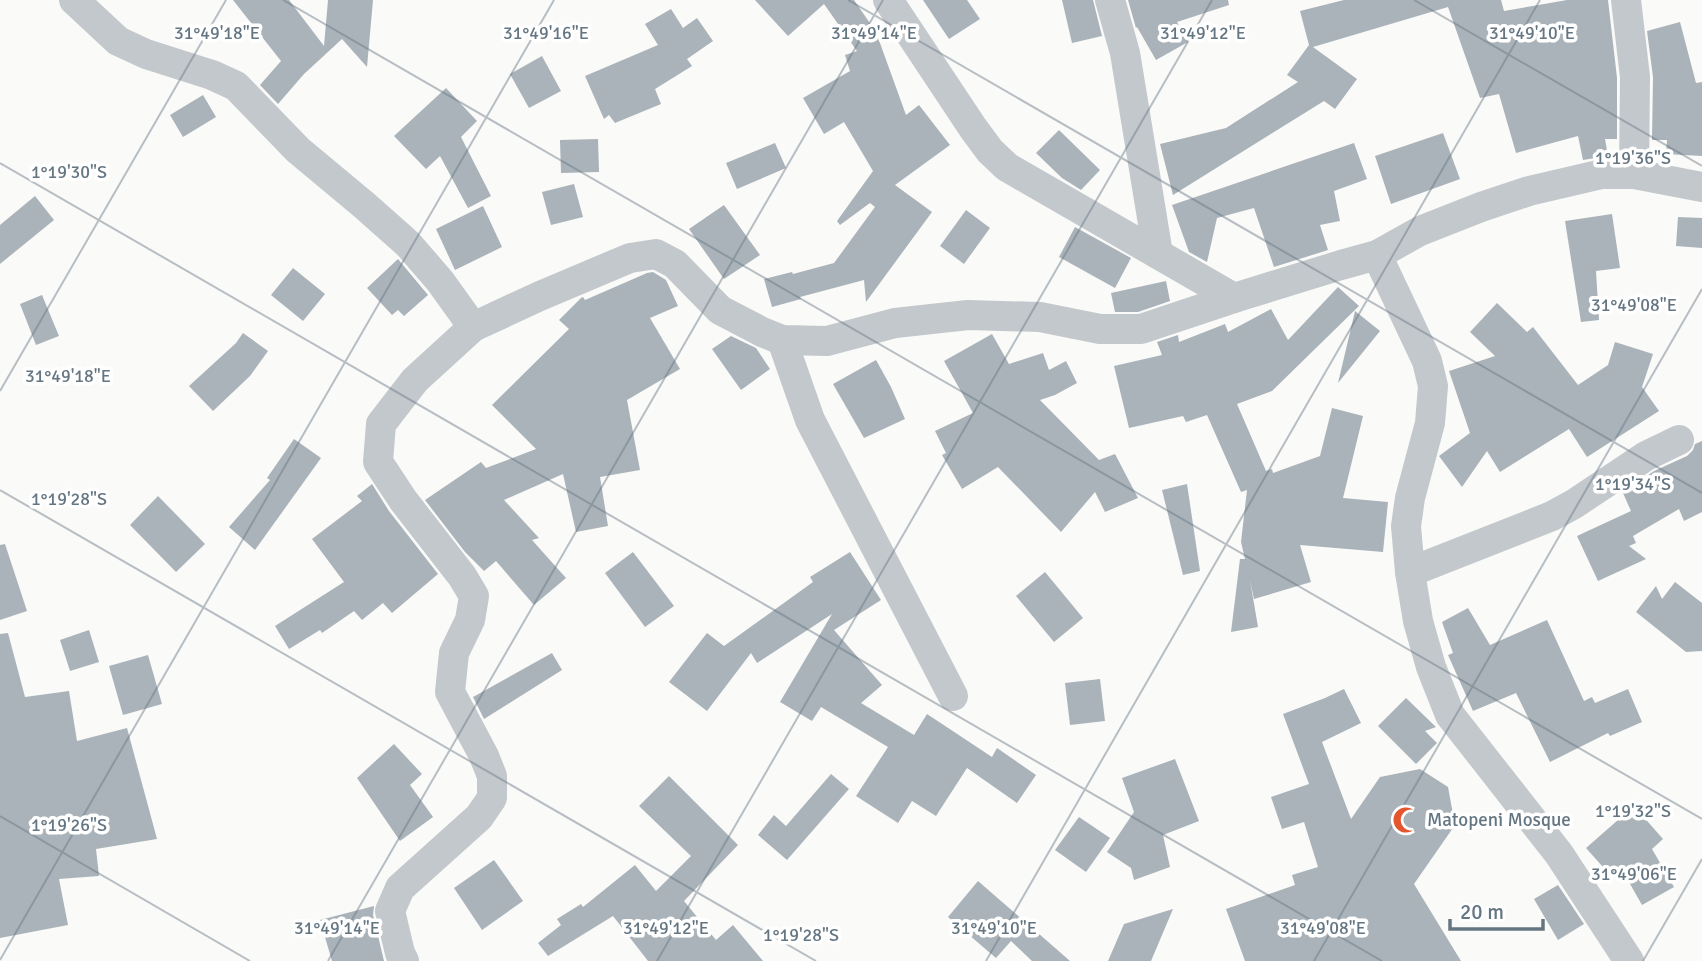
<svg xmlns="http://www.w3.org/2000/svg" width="1702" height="961" font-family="Signika,sans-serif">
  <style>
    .building { fill: #aab3b9 }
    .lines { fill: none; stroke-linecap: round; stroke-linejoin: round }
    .minor { stroke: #c3c8cc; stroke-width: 30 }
    .ticks { fill: none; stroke: #657683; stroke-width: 2; stroke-opacity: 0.45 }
    .labels { text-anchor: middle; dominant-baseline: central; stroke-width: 7; stroke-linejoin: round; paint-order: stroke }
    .poi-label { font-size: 19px; fill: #657683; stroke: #fff; text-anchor: start }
    .ticks-label { font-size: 18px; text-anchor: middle; fill: #657683; stroke: #fff; stroke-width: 7; stroke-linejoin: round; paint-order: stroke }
  </style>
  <rect width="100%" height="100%" fill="#fafaf8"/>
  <g class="building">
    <polygon points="233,0 289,0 324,46 328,0 373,0 367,67 342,39 304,74 278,104 260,85 281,61"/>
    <polygon points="755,0 854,0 876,32 906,115 919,105 950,145 895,185 932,212 866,302 864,280 800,297 801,299 772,307 764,279 792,272 793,274 834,263 875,207 870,203 840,225 837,221 873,171 844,122 824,134 803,98 850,71 845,55 857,51 824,4 788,36"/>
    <polygon points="923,0 967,0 980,19 949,39"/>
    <polygon points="1062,0 1093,0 1102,36 1072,43"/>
    <polygon points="1128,0 1228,0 1229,5 1177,22 1188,42 1156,60 1137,27 1136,28"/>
    <polygon points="1344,0 1501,0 1504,11 1567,0 1608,0 1617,78 1617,139 1605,139 1608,156 1583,160 1578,136 1516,153 1499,94 1480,98 1448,7 1313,47 1357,79 1335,109 1324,101 1173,195 1160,144 1226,128 1298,82 1287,75 1309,45 1300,11"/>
    <polygon points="671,9 683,28 697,18 713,41 687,59 692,66 655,89 661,104 615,123 609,115 604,119 585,76 658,45 645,24"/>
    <polygon points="1680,22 1696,83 1702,82 1702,156 1666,154 1667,140 1652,140 1653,77 1647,31"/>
    <polygon points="542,56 561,91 529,108 510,74"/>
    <polygon points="446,88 477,121 461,137 491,196 468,208 440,156 426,169 394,136"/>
    <polygon points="203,95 216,117 183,137 170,115"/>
    <polygon points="1059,130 1100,170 1081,190 1062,178 1036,153"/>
    <polygon points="1443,133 1460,179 1391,204 1375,156"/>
    <polygon points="598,139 599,172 561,173 560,140"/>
    <polygon points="775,143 786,168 737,189 726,163"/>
    <polygon points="1354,143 1367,179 1334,191 1340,221 1320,225 1328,250 1274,267 1254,208 1217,218 1207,262 1189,252 1172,205"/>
    <polygon points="574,184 583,217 551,225 542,192"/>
    <polygon points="35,196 54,220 0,264 0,225"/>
    <polygon points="724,205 760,255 724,279 689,229"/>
    <polygon points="483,206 502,247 455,270 436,229"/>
    <polygon points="966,210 990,228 964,264 940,246"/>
    <polygon points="1612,214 1620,268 1596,271 1599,320 1581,322 1565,221"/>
    <polygon points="1678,217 1702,218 1702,248 1676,246"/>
    <polygon points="1075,227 1131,258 1115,288 1059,257"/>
    <polygon points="398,259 428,295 404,316 398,310 392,315 367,288"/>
    <polygon points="293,268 325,294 303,321 271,295"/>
    <polygon points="653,272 666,280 678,306 650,318 680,369 627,400 640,470 600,477 608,526 576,532 563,474 504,500 539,538 532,540 566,578 534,605 496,561 484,571 465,552 425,500 481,462 486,468 536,449 492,405 569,329 559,320 581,298 583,297 585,300 647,273"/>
    <polygon points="1166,281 1170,301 1138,312 1115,312 1111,293"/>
    <polygon points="1338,287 1359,306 1272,391 1237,404 1266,471 1272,469 1273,473 1320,456 1332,408 1363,416 1343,498 1388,502 1383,552 1300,545 1311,582 1254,599 1250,580 1258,627 1231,632 1240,559 1245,559 1241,542 1247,490 1241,492 1207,415 1186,422 1183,416 1129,428 1114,366 1162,355 1157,342 1178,335 1179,342 1225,324 1228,332 1271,309 1288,340"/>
    <polygon points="42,295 59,336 36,345 20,304"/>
    <polygon points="1497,303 1527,332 1533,327 1578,385 1608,365 1615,342 1653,354 1642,387 1659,411 1587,457 1569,429 1500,472 1487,451 1462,487 1439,456 1470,433 1449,371 1495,356 1470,332"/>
    <polygon points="1355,311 1380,331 1338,383"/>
    <polygon points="243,333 268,351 250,376 213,411 189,386 236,343"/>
    <polygon points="992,334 1009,364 1043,353 1049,370 1066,361 1077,383 1055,395 1040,400 1099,460 1115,454 1138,498 1105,512 1095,492 1061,532 998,467 962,489 942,455 946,453 935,431 973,413 944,361"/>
    <polygon points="731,336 756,348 770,369 741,390 712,349"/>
    <polygon points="876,360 891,387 905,419 864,438 833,384"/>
    <polygon points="294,439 321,458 255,550 229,527 270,480 267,478"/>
    <polygon points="1702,441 1702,512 1684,521 1679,509 1633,536 1636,543 1629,546 1646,559 1598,581 1577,536 1631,511 1623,493 1654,471 1687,456 1693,450 1695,444"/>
    <polygon points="372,484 389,511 438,574 392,613 383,603 362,620 354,611 322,633 320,630 289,649 275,626 344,582 312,539 362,501 357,496"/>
    <polygon points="1187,484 1200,571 1183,575 1162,490"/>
    <polygon points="158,496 205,544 176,572 130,525"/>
    <polygon points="5,544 27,611 0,620 0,545"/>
    <polygon points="633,552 674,606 645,627 605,573"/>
    <polygon points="850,552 881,600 834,630 882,685 861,703 914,735 927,714 992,757 997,748 1036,775 1017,803 967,768 936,816 912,801 898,823 856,796 888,747 821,707 812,721 780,702 832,614 757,663 751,653 707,711 669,682 707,633 724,646 813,582 810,577"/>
    <polygon points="1045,572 1083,618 1054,642 1016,596"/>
    <polygon points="1675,582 1702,603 1702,651 1686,652 1636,612 1656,586 1662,599"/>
    <polygon points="1468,608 1490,645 1547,620 1584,701 1592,697 1595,703 1628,689 1642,722 1610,736 1608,733 1550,762 1516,693 1473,711 1448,655 1453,653 1442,622"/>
    <polygon points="89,630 99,662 70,671 60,640"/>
    <polygon points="8,633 25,697 69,691 77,741 127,728 157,839 96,849 99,876 59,879 68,925 0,938 0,634"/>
    <polygon points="552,653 562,670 484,719 473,697"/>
    <polygon points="148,655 162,704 123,715 109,666"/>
    <polygon points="1100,679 1105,721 1070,725 1065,683"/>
    <polygon points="1344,689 1361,723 1322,742 1351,819 1380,777 1420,769 1448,787 1455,825 1414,884 1461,961 1245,961 1226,909 1295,885 1292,875 1318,867 1304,822 1282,829 1271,797 1309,784 1283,714 1325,698"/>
    <polygon points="1406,698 1436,727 1425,731 1437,743 1416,764 1378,726"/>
    <polygon points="394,744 422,774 410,785 433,817 400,841 357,778"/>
    <polygon points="1175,759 1199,821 1163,835 1170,867 1134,880 1131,868 1107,852 1134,812 1122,778"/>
    <polygon points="831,774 849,789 787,860 758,835 774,815 786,826"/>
    <polygon points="669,776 738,845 684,901 716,940 733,925 763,961 648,961 613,916 548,956 538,943 561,925 557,919 581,904 583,907 635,865 656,891 691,856 639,806"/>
    <polygon points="1634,806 1663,839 1652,849 1674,887 1642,905 1621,868 1611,876 1586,848"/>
    <polygon points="1079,817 1110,838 1086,872 1055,850"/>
    <polygon points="494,860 523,901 482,930 454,888"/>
    <polygon points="978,881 1038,933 1070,961 1032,961 1011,941 996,958 948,917"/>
    <polygon points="1558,885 1584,924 1558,940 1534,899"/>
    <polygon points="374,906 373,915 384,961 332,961 320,920"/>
    <polygon points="1173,909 1151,961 1108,961 1124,924"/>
  </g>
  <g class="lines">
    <g class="minor">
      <polyline points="74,0 118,41 146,54 212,75 236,86 298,150 364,205 408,244 440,281 473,327"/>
      <polyline points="888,0 973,128 990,151 1007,167 1234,298"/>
      <polyline points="1110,0 1125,53 1158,254"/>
      <polyline points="1626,0 1635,77 1634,174"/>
      <polyline points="1377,255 1427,361 1433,386 1430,423 1410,498 1406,526 1410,572 1418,621 1431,667 1450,715 1559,854 1629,961"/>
      <polyline points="782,340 810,420 953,696"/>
      <polyline points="1410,572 1552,516 1574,504 1646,456 1679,440"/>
      <polyline points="404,961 400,953 390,911 400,888 479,817 492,798 492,776 484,756 450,692 454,653 470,620 474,596 462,576 403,500 378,462 381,424 415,380 473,327 540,296 630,258 656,254 675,264 720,310 762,332 782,340 827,341 895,323 968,315 1040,317 1100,329 1141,329 1234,298 1341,265 1377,255 1420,231 1481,207 1529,191 1602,174 1634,174 1702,187"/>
    </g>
  </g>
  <path class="ticks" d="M283 0 1702 819M848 0 1702 493M1414 0 1702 166M0 163 1382 961M0 391 226 0M0 490 816 961M0 816 250 961M0 960 554 0M328 961 883 0M657 961 1212 0M986 961 1540 0M1314 961 1702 289M1643 961 1702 859"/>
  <defs>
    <g id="mosque-bare" transform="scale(2.1)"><path d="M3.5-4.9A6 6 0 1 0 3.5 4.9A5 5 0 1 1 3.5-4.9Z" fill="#e4572e" stroke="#fff" stroke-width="2.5" paint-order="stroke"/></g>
  </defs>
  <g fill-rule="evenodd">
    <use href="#mosque-bare" x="1406" y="820"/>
  </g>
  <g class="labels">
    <g class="poi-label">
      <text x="1427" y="820">Matopeni Mosque</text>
    </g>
  </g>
  <g class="ticks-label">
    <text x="217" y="39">31°49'18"E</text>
    <text x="546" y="39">31°49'16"E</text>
    <text x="874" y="39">31°49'14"E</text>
    <text x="1203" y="39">31°49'12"E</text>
    <text x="1532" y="39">31°49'10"E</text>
    <text x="1633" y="164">1°19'36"S</text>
    <text x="69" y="178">1°19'30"S</text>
    <text x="1634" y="311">31°49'08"E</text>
    <text x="68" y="382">31°49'18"E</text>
    <text x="1633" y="490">1°19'34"S</text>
    <text x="69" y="505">1°19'28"S</text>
    <text x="1633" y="817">1°19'32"S</text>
    <text x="69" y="831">1°19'26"S</text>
    <text x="1634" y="880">31°49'06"E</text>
    <text x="337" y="934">31°49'14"E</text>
    <text x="666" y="934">31°49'12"E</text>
    <text x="994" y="934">31°49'10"E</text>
    <text x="1323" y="934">31°49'08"E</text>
    <text x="801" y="941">1°19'28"S</text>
  </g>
  <path d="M1450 919v10h93v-10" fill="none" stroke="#657683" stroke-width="3.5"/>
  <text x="1460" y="919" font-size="21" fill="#657683" stroke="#ffffff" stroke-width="5" paint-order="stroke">20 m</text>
</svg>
